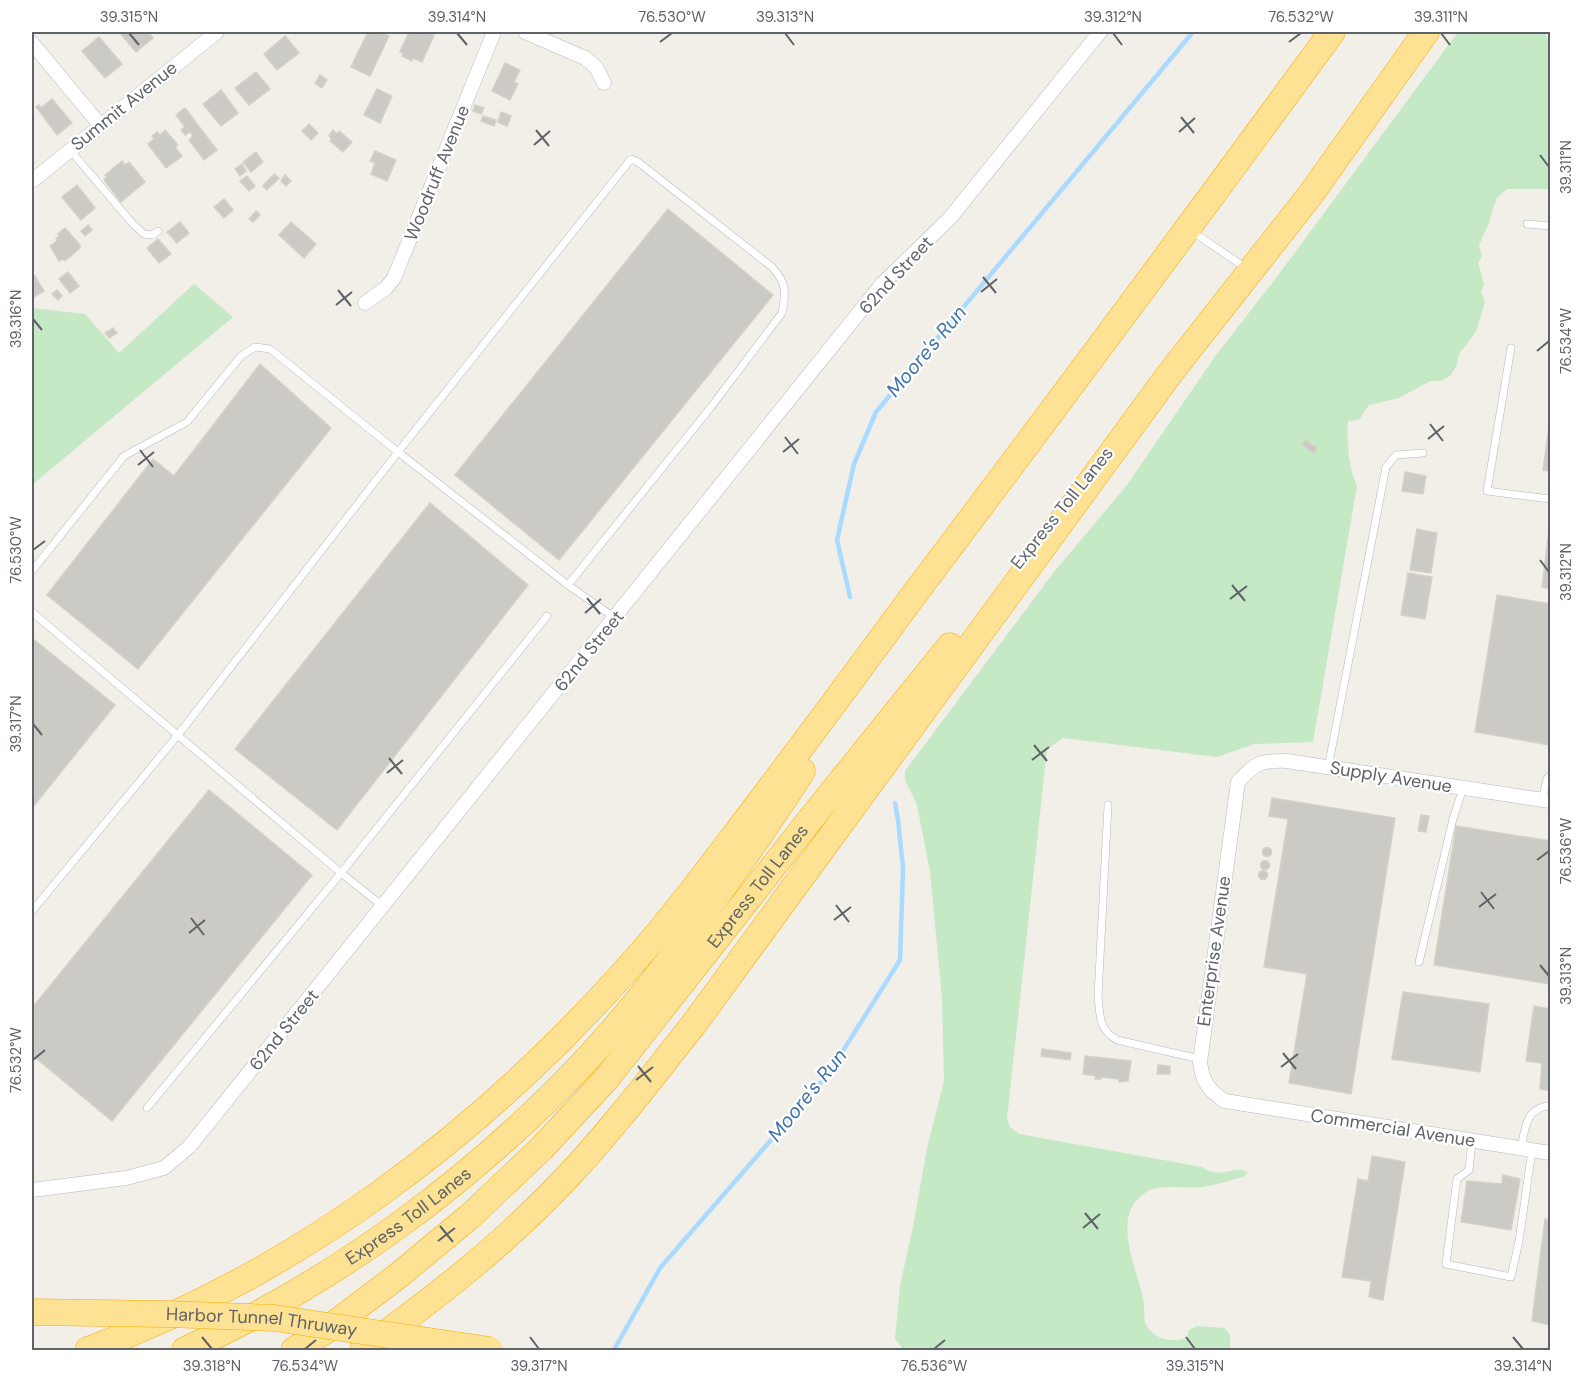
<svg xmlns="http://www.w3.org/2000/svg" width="1582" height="1382" font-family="'DM Sans',sans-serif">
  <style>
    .green { fill: #c5e8c5 }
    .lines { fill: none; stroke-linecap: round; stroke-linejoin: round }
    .stream { stroke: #aadaff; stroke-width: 4.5 }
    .building { fill: #cccac5; stroke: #d6d1c6; stroke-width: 1.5 }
    .service-casing { stroke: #b5b8bc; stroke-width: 8 }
    .minor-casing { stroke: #b5b8bc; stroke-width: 15 }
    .motorway-casing { stroke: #f9ab00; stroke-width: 27 }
    .service { stroke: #fff; stroke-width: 7 }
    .minor { stroke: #fff; stroke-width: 14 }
    .motorway { stroke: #fde293; stroke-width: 26 }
    .motorway-bridge-casing { stroke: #f9ab00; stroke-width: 27; stroke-linecap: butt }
    .motorway-bridge { stroke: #fde293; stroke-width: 26 }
    .ticks { fill: none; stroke: #5f6368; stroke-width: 2 }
    .labels { text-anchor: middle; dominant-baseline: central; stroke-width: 4.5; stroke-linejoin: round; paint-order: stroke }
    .street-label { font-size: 18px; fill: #5f6368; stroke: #fff }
    .water-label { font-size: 20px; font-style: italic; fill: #4174aa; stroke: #fff }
    .neatline { fill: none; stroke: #5f6368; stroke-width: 2 }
    .ticks-label { font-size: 15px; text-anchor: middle; fill: #5f6368 }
  </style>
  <rect width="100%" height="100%" fill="#f1efe8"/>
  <g class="green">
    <path d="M1458 32H1545L1550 47V189H1507L1497 198 1492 211 1489 223 1479 245 1482 256 1478 263 1484 284 1481 291 1485 302 1476 332 1459 354 1457 365 1450 376 1441 381H1430L1399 398 1369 405 1359 420 1348 421C1347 441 1348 467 1357 486L1313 742 1254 744 1217 757 1063 738 1047 749 1007 1119 1010 1127 1019 1134 1202 1167C1223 1181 1236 1163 1248 1173L1243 1177C1231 1180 1220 1184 1207 1186 1191 1190 1162 1183 1148 1191 1109 1213 1136 1266 1143 1298 1145 1306 1143 1318 1146 1325 1154 1340 1173 1343 1187 1338L1189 1330 1197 1326 1224 1328 1230 1334V1350H904L895 1339 900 1286 914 1222 927 1148 944 1081 942 999 930 871 917 805 905 780V771L1054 572 1127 485 1216 355 1276 278Z"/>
    <polygon points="194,284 233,317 32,485 32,308 85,314 119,353"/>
  </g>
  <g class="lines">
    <g class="stream">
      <polyline points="850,597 837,540 854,464 876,412 1193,32"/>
      <polyline points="614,1350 660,1268 829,1073 900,960 903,868 898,820 895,803"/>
    </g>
  </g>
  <g class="building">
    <polygon points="119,32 148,32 153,38 136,52"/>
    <polygon points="368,32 379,32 389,36 370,76 351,67"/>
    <polygon points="409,32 433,32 432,34 434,35 422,62 413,58 412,61 402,56 403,53 400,52"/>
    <polygon points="285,36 299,53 277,70 264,54"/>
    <polygon points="99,37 122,64 105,78 82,51"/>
    <polygon points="505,63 520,70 514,82 518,84 510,100 492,91"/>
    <polygon points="256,72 270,89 249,105 235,88"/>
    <polygon points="320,75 327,80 322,88 315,83"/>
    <polygon points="377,89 392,96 380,123 364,115"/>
    <polygon points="221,90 238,113 221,126 203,104"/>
    <polygon points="52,99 72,123 57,135 36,107 39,105 41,108"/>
    <polygon points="475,105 484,108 481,114 473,111"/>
    <polygon points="185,108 217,150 204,160 189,140 193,136 190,132 185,135 181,130 185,127 176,115"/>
    <polygon points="501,112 511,116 507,126 498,122"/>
    <polygon points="483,116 496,120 494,126 481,121"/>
    <polygon points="309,124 318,133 311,140 302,131"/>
    <polygon points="165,130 178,145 175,147 182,156 166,168 148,144 154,139 152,136 157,132 160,135"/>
    <polygon points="333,130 337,134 339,131 352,142 343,152 330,141 332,139 329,136"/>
    <polygon points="375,151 396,160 387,181 371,174 375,163 370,161"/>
    <polygon points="256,152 263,162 251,172 243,162"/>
    <polygon points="122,161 125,165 129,162 145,182 121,202 104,180 107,177 105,175"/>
    <polygon points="242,164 246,171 240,176 235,169"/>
    <polygon points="274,174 279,178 267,190 263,186"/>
    <polygon points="285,175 291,181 286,186 281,181"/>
    <polygon points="247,176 255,186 249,191 240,181"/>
    <polygon points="77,185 95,208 81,220 62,197"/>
    <polygon points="224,199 233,210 224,218 214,207"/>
    <polygon points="668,209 773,295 559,560 455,475"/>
    <polygon points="256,211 260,215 253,222 249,219"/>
    <polygon points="180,222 189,233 177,243 167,232"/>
    <polygon points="291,222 316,244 304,258 279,235"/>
    <polygon points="88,225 92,230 85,236 81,231"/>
    <polygon points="65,228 80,245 80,248 65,261 63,259 59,261 50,246 57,241 56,239 59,236 58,234"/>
    <polygon points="158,239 171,254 159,263 147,248"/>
    <polygon points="68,272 79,286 70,293 59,279"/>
    <polygon points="35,276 44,291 32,298 32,278"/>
    <polygon points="57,290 62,296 58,300 52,294"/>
    <polygon points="113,328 117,333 109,338 105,333"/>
    <polygon points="260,364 331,428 138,669 47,595 153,459 174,476"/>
    <polygon points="1550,419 1550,471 1543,470"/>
    <polygon points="1305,440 1317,448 1314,453 1302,445"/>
    <polygon points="1405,472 1426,476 1423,494 1402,491"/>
    <polygon points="430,503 528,585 337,830 235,749"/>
    <polygon points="1550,522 1550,589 1542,587"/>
    <polygon points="1417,529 1437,533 1431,573 1410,570"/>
    <polygon points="1408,573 1432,577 1425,619 1401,615"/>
    <polygon points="1497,595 1550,604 1550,745 1475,732"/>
    <polygon points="32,638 115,705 32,808"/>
    <polygon points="209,790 312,875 112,1121 32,1055 32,1008"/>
    <polygon points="1272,798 1395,818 1351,1094 1289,1083 1307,974 1264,967 1288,819 1269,816"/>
    <polygon points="1421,815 1429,816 1426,832 1418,831"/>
    <polygon points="1456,826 1550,841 1550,984 1434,965"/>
    <circle cx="1267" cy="852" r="4.5"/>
    <circle cx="1265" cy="865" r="4.5"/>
    <circle cx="1263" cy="875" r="4.5"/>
    <polygon points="1403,992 1489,1004 1480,1072 1392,1059"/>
    <polygon points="1534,1006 1550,1009 1550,1091 1540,1089 1542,1063 1526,1061"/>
    <polygon points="1042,1049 1071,1053 1070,1060 1041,1056"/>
    <polygon points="1085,1056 1131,1061 1128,1081 1119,1082 1119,1079 1101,1077 1101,1079 1095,1079 1096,1076 1083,1074"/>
    <polygon points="1158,1065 1170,1066 1170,1074 1157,1074"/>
    <polygon points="1372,1156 1405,1162 1383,1300 1369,1297 1371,1281 1342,1277 1358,1179 1368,1181"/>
    <polygon points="1503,1175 1520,1179 1511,1230 1461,1222 1467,1181 1502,1184"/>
    <polygon points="1545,1219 1550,1221 1550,1325 1532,1321"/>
  </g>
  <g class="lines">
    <g class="service-casing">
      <g id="service">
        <polyline points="70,150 132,223 144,234 152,235 158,231"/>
        <polyline points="1527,224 1550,226"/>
        <polyline points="1190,230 1246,268"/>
        <polyline points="1511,348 1487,491 1550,499"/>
        <polyline points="32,571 124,456 187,422 241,356 255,347 270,349 398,452 178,735 32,911"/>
        <path d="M568 585 711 407 782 313C786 292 787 284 772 267L638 162 631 159 398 452 568 585 615 618"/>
        <polyline points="32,612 341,873 384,907"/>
        <polyline points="1328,768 1386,467 1396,455 1423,453"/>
        <polyline points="1542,800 1547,779 1550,775"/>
        <path d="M1108 805 1098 995C1100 1015 1098 1029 1117 1040L1200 1059"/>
        <polyline points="1419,962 1453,819 1463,788"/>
        <polyline points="147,1108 341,873 547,616"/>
        <polyline points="1472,1141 1469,1170 1457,1179 1446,1264 1511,1277 1519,1241 1532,1150"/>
        <path d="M1521 1148C1525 1128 1526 1107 1550 1106"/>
      </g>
    </g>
    <g class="minor-casing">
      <g id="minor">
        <polyline points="525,32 585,58 596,67 604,83"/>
        <polyline points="32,43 100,125"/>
        <polyline points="32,181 217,32"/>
        <polyline points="365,303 386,288 394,278 494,32"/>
        <path d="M1550 801 1287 761C1261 760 1255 763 1238 782L1200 1062C1202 1081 1209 1091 1225 1101L1550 1153"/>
        <polyline points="32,1190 126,1178 164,1168 189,1147 882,284 950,218 1100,32"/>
      </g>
    </g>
    <g class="motorway-casing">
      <g id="motorway">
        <path d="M88 1350C293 1275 474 1139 620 977 666 927 706 873 747 819 803 745 858 671 913 596 1054 409 1194 221 1332 32"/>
        <path id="s1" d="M185 1350C337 1281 475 1179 589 1057 637 1005 680 948 721 890 748 851 777 812 802 771"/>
        <path id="s2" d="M294 1350 325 1331 399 1275 469 1217 542 1148 607 1078 813 816 950 646"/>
        <path d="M363 1350C437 1297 509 1240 571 1173 615 1126 654 1074 694 1024L1171 372 1311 194 1426 32"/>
      </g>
    </g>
    <use href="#service" class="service"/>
    <use href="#minor" class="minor"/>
    <use href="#motorway" class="motorway"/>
    <g class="motorway-bridge-casing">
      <g id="motorway-bridge">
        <path id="s3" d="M32 1312 166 1314 274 1318 490 1350"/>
      </g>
    </g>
    <use href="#motorway-bridge" class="motorway-bridge"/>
  </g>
  <path class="ticks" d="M129 33 139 45M457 33 467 45M785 33 794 45M1113 33 1122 45M1441 33 1450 45M660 42 672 33M1289 42 1301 33M1181 117 1194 133M536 130 549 146M1179 132 1195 118M534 145 550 131M1540 155 1549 167M983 277 996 293M338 290 351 306M981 292 997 279M336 305 352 292M33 319 42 330M1537 351 1549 341M1430 424 1443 441M785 437 798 454M1428 439 1444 426M140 450 153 467M783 452 799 439M138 465 154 452M33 550 45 541M1540 560 1549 572M1232 585 1245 601M587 598 600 614M1230 599 1247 586M585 613 601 599M33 724 42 735M1034 745 1047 761M389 758 402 774M1032 760 1049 747M387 773 403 760M1537 860 1549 851M1481 892 1494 909M836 905 849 922M1479 907 1496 894M191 918 204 935M834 920 851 907M189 933 205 920M1540 965 1549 976M1283 1053 1296 1069M33 1060 45 1050M638 1066 651 1082M1281 1067 1298 1054M636 1080 653 1067M1085 1213 1098 1229M440 1226 453 1242M1083 1228 1100 1214M438 1241 455 1228M202 1337 212 1349M530 1337 539 1349M1186 1337 1195 1349M1513 1337 1523 1349M305 1349 316 1340M934 1349 945 1340"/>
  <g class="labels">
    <g class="street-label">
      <text transform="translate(124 106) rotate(-39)">Summit Avenue</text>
      <text transform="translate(437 173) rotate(-68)">Woodruff Avenue</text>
      <text transform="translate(896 275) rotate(-47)">62nd Street</text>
      <text transform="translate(1062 508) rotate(-51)">Express Toll Lanes</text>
      <text transform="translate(589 651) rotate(-51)">62nd Street</text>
      <text transform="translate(1391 777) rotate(9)">Supply Avenue</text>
      <text stroke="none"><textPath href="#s2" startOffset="660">Express Toll Lanes</textPath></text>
      <text transform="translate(1214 951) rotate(-82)">Enterprise Avenue</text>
      <text transform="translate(284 1030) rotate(-51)">62nd Street</text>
      <text transform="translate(1393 1128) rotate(9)">Commercial Avenue</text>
      <text stroke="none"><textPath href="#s1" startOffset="261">Express Toll Lanes</textPath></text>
      <text stroke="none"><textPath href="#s3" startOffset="230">Harbor Tunnel Thruway</textPath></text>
    </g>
    <g class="water-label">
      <text transform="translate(926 351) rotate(-50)">Moore's Run</text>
      <text transform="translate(807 1095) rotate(-51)">Moore's Run</text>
    </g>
  </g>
  <rect width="1582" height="1382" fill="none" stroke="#ffffff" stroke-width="66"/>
  <rect x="33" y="33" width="1516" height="1316" class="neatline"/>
  <g class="ticks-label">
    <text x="129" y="22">39.315°N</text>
    <text x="457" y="22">39.314°N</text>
    <text x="672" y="22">76.530°W</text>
    <text x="785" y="22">39.313°N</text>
    <text x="1113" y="22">39.312°N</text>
    <text x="1301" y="22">76.532°W</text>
    <text x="1441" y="22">39.311°N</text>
    <text transform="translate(1566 167) rotate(-90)" y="5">39.311°N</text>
    <text transform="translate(16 319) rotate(-90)" y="5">39.316°N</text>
    <text transform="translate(1566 341) rotate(-90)" y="5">76.534°W</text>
    <text transform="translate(16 550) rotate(-90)" y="5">76.530°W</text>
    <text transform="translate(1566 572) rotate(-90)" y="5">39.312°N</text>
    <text transform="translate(16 724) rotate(-90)" y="5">39.317°N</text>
    <text transform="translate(1566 851) rotate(-90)" y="5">76.536°W</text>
    <text transform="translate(1566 976) rotate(-90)" y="5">39.313°N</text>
    <text transform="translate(16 1060) rotate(-90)" y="5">76.532°W</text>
    <text x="212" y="1371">39.318°N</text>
    <text x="305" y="1371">76.534°W</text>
    <text x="539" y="1371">39.317°N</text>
    <text x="934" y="1371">76.536°W</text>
    <text x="1195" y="1371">39.315°N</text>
    <text x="1523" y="1371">39.314°N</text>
  </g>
</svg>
